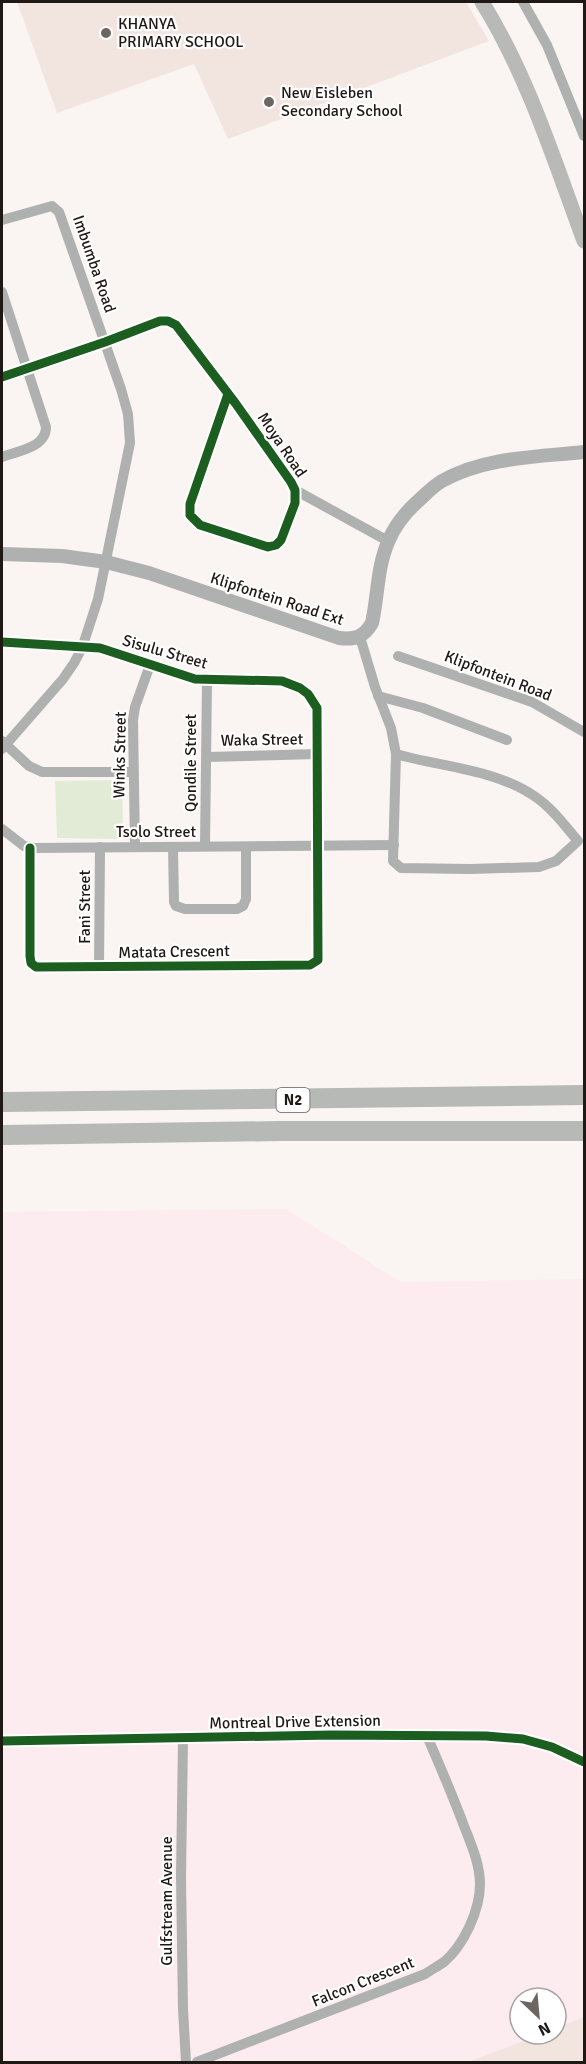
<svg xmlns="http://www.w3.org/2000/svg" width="586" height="2064" font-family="Signika,sans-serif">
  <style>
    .industrial { fill: #fcecf0 }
    .built { fill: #f2e5e0 }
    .green { fill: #e2ebd6 }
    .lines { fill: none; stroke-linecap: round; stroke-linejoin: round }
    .minor { stroke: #aeb1b0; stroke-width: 10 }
    .tertiary { stroke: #aeb1b0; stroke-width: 14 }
    .secondary { stroke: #b9bab8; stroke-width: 15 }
    .motorway { stroke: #b6b9b6; stroke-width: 20 }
    .cycleway-casing { stroke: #fff; stroke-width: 13 }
    .cycleway { stroke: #1b5e20; stroke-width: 9 }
    .poi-dot { fill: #6c6562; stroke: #fff; stroke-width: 2 }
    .labels { text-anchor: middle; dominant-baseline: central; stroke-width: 4.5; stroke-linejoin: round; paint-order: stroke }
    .shield { fill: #fff; stroke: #635d5a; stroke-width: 1.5 }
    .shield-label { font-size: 15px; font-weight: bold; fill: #201814 }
    .poi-label { font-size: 16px; fill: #201814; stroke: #fff; text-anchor: start }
    .street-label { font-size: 16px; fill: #201814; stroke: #fff }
  </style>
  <rect width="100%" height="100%" fill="#faf5f2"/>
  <polygon class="industrial" points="286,1209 401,1282 584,1279 584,2017 556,2028 556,1998 520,1998 520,2034 541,2034 468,2062 2,2062 2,1212"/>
  <g class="built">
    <polygon points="17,2 466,2 489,41 228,139 194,64 57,113"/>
    <polygon points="584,2017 584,2062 468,2062 541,2034 556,2034 556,2028"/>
  </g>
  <polygon class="green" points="122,780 123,834 118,839 57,838 55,781"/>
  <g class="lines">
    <g class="minor">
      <polyline points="523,2 547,45 584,136"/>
      <polyline points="2,220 52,206 59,212 121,389 128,414 130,443 98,599 82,648 74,663 63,679 2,749"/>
      <path d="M2 292 46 427C46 448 17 451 2 457"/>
      <polyline points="2,377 105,342 160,321 168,321 176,325 236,404 291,482 295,490 295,503 281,540 276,545 268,547 200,525 190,515 190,504 228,394"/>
      <polyline points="295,490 388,541"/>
      <path d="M360 637 375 687 391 728 396 754C441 767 497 769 537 798 553 809 565 826 578 841L556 861 539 867 470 869 401 868 393 861 396 754"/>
      <polyline points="2,642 100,648 195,679 282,681 300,688 308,694 317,708 318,960 310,965 36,967 31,963 30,956 30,848"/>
      <polyline points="398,656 532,702 584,732"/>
      <polyline points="378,696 423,708 507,740"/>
      <polyline points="2,741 29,766 42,772 133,772"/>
      <polyline points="207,757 317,754"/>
      <polyline points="2,829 24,846 34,848 394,845"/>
      <polyline points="205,846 207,680"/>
      <polyline points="135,847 133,720 135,707 150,665"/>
      <polyline points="173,847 174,902 176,906 185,909 237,909 243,906 246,899 246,847"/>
      <polyline points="99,968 100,847"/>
      <polyline points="183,1739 181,1877 183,2009 186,2062"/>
      <polyline points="2,1741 331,1735 486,1736 523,1739 552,1747 584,1762"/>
      <path d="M197 2062 425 1974C431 1970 438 1966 444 1962 464 1945 480 1910 480 1884 480 1864 471 1844 464 1826 453 1796 440 1766 427 1736"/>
    </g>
    <path class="tertiary" d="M2 554 62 556 106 562 149 573 339 638C355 640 364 637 372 623 378 596 377 568 388 542 394 527 405 513 417 502 425 495 433 486 442 481 484 457 537 457 584 452"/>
    <path class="secondary" d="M482 2C528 76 554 160 584 241"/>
    <g class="motorway">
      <polyline points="2,1102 584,1095"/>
      <polyline points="2,1135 282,1131 584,1131"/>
    </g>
    <g class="cycleway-casing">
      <g id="cycleway">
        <polyline points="2,377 105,342 160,321 168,321 176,325 236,404 291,482 295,490 295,503 281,540 276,545 268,547 200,525 190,515 190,504 228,394"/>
        <polyline points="2,642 100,648 195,679 282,681 300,688 308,694 317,708 318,960 310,965 36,967 31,963 30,956 30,848"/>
        <polyline points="2,1741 331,1735 486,1736 523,1739 552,1747 584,1762"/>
      </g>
    </g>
    <use href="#cycleway" class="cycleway"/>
  </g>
  <g class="poi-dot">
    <circle cx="106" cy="33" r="6"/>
    <circle cx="269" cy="102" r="6"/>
  </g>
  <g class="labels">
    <rect class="shield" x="276.5" y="1088" width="33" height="24" rx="4.5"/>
    <g class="shield-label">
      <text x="293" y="1100">N2</text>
    </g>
    <g class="poi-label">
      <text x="118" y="24">KHANYA<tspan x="118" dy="18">PRIMARY SCHOOL</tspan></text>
      <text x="281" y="93">New Eisleben<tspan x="281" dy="18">Secondary School</tspan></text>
    </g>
    <g class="street-label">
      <text transform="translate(94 264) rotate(71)">Imbumba Road</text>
      <text transform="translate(282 445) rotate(56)">Moya Road</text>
      <text transform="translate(277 599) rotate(18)">Klipfontein Road Ext</text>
      <text transform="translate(165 652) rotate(16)">Sisulu Street</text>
      <text transform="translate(498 676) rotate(21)">Klipfontein Road</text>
      <text transform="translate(262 740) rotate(-1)">Waka Street</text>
      <text transform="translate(120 755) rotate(-89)">Winks Street</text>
      <text transform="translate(191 763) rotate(-90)">Qondile Street</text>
      <text x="156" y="832">Tsolo Street</text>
      <text transform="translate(85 907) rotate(-90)">Fani Street</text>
      <text transform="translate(174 952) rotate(-1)">Matata Crescent</text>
      <text transform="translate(295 1722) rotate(-1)">Montreal Drive Extension</text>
      <text transform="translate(167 1901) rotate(-90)">Gulfstream Avenue</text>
      <text transform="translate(363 1982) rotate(-22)">Falcon Crescent</text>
    </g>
  </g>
  <rect width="586" height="2064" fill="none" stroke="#201814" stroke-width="6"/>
  <g transform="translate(538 2016) rotate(154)"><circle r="28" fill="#ffffff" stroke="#a6a3a1" stroke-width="1.5"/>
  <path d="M0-4.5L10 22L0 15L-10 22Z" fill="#6c6562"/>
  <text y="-9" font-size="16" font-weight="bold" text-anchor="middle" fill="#201814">N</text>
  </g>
</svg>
